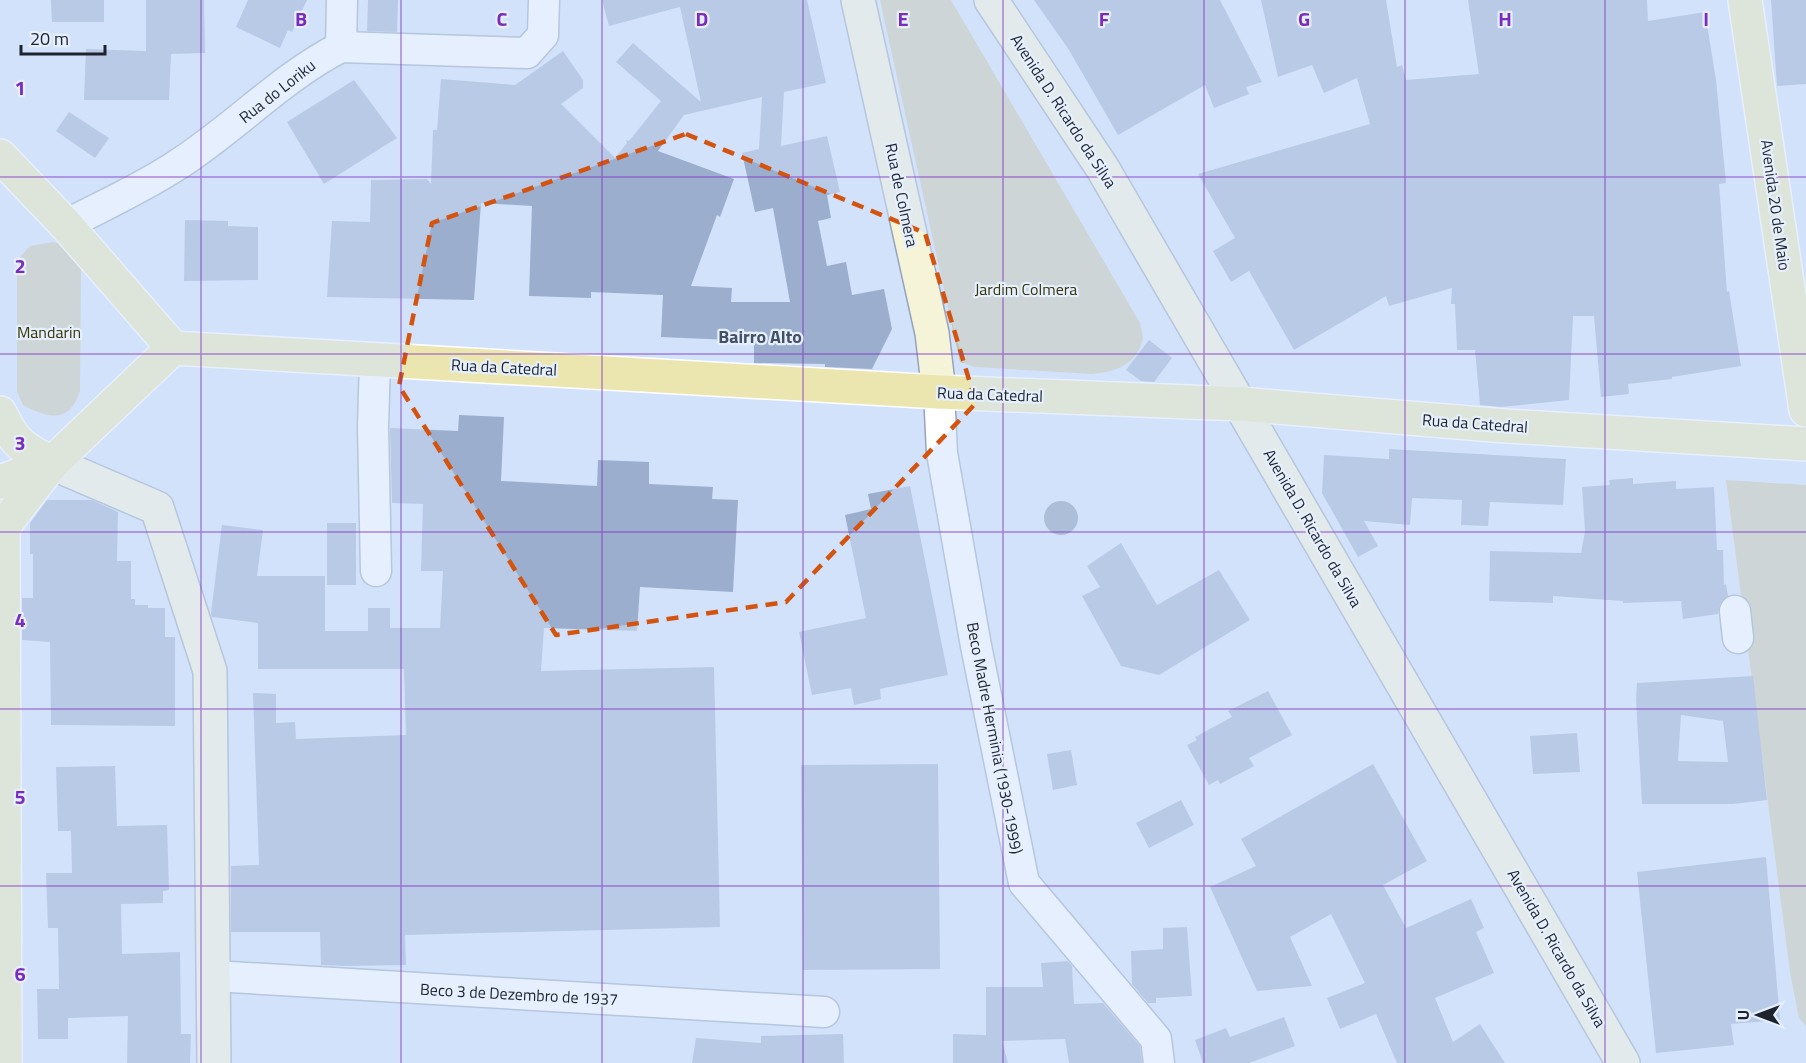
<svg xmlns="http://www.w3.org/2000/svg" width="1806" height="1063" font-family="'Titillium Web',sans-serif">
  <style>
    .green { fill: #c7c5a9 }
    .water { fill: #8092b0 }
    .building { fill: #9baecd; fill-rule: evenodd }
    .lines { fill: none; stroke-linecap: round; stroke-linejoin: round }
    .street-casing { stroke: #95a4bb; stroke-width: 33 }
    .secondary-casing { stroke: #95a4bb; stroke-width: 36 }
    .primary-casing { stroke: #fff; stroke-width: 36 }
    .street { stroke: #fff; stroke-width: 30 }
    .secondary { stroke: #f5f3d8; stroke-width: 33 }
    .primary { stroke: #ebe6b0; stroke-width: 33 }
    .marked { fill: none; stroke: #d4540f; stroke-width: 4.5; stroke-dasharray: 12 8; stroke-linejoin: round }
    .grid { fill: none; stroke: #7b2cbf; stroke-width: 1.5; stroke-opacity: 0.55 }
    .labels { text-anchor: middle; dominant-baseline: central; stroke-width: 4.5; stroke-linejoin: round; paint-order: stroke }
    .street-label { font-size: 16px; fill: #1e242d; stroke: #e5effe }
    .park-label { font-size: 16px; fill: #393607; stroke: #e5effe }
    .neighbourhood-label { font-size: 18px; font-weight: bold; fill: #435065; stroke: #e5effe }
    .grid-label { font-size: 20px; text-anchor: middle; font-weight: bold; fill: #7b2cbf; stroke: #e5effe; stroke-width: 4.5; stroke-linejoin: round; paint-order: stroke }
  </style>
  <rect width="100%" height="100%" fill="#d2e2fb"/>
  <g class="green">
    <path d="M880 0H951L1140 323C1141 329 1144 337 1142 342 1135 366 1113 372 1092 374L975 367 960 362Z"/>
    <path d="M53 242 63 244 81 267 80 391C78 396 75 404 71 408 58 423 37 412 23 405L17 391V273L20 257 30 246Z"/>
    <polygon points="1726,480 1806,485 1806,1026 1799,1018 1790,972"/>
  </g>
  <circle class="water" cx="1061" cy="518" r="17"/>
  <g class="building">
    <polygon points="51,0 104,0 104,22 52,22"/>
    <polygon points="146,0 204,0 205,53 171,54 169,100 84,100 86,49 146,51"/>
    <polygon points="248,0 307,0 292,32 288,30 280,48 236,27"/>
    <polygon points="368,0 398,0 397,32 367,31"/>
    <path d="M602 0H807L826 83 784 92 781 146 827 136 840 192 827 195 831 218 818 221 827 266 846 262 852 295 884 289 892 329 872 369 825 367V364L754 363V341L661 337 663 295 591 292V298L529 296 532 206 481 203 474 300 327 297 332 221 370 222 371 180 427 179 431 184 433 130H437L441 79 515 85 563 51 583 80V88L561 104 615 158 627 143 626 140 629 141 661 101 616 62 633 43 701 102 680 7 609 26ZM762 97 759 149 742 153 755 212 773 208 790 302H731L732 288 691 286 717 215 720 217 734 179 658 151 684 115Z"/>
    <polygon points="1034,0 1220,0 1262,82 1246,87 1249,94 1214,108 1205,85 1118,135 1069,50"/>
    <polygon points="1261,0 1386,0 1397,67 1402,65 1406,80 1479,74 1468,0 1647,0 1648,21 1705,12 1716,80 1726,183 1719,184 1727,292 1729,291 1741,366 1672,377 1672,379 1628,384 1629,394 1601,397 1594,316 1573,316 1569,400 1501,407 1480,405 1475,350 1457,350 1455,304 1451,304 1452,288 1389,306 1386,296 1294,350 1249,271 1231,282 1213,251 1235,238 1198,174 1370,124 1357,78 1324,93 1312,65 1278,77"/>
    <polygon points="1771,0 1806,0 1806,84 1777,86"/>
    <polygon points="354,80 397,138 324,184 287,122"/>
    <polygon points="69,112 109,138 95,158 56,131"/>
    <polygon points="185,220 228,221 228,226 258,227 258,280 184,281"/>
    <polygon points="1149,340 1172,358 1154,382 1141,381 1126,370"/>
    <polygon points="459,415 504,417 501,481 597,486 598,460 649,462 649,484 713,487 712,499 738,500 733,592 640,587 637,631 544,628 541,671 714,667 720,927 405,935 406,965 345,966 321,965 320,932 231,932 231,866 259,865 253,693 276,694 276,723 295,722 296,739 406,735 404,669 258,669 258,623 212,617 211,613 222,525 263,530 257,576 325,576 325,631 368,631 368,608 390,608 390,628 440,628 443,571 421,571 423,504 392,503 390,428 458,431"/>
    <polygon points="1389,449 1566,459 1563,505 1490,502 1488,526 1461,525 1462,500 1412,498 1410,525 1364,521 1378,546 1358,557 1322,493 1324,455 1389,459"/>
    <polygon points="1633,478 1633,484 1676,481 1676,489 1714,487 1717,550 1723,550 1724,585 1726,584 1728,596 1720,604 1718,614 1683,619 1681,601 1623,603 1623,601 1553,596 1553,603 1489,601 1490,551 1581,553 1585,531 1582,487 1610,485 1609,480"/>
    <polygon points="910,486 948,675 880,689 881,699 854,705 851,688 812,695 799,632 866,618 845,515 871,509 868,494"/>
    <polygon points="47,500 92,500 118,512 117,561 131,561 131,599 135,599 135,605 148,605 148,608 165,608 165,637 175,637 175,726 51,725 50,642 22,640 22,598 33,598 33,554 30,554 30,523"/>
    <rect x="327" y="523" width="29" height="62"/>
    <polygon points="1121,543 1157,605 1219,570 1250,620 1159,675 1121,666 1082,596 1100,587 1087,566"/>
    <path d="M1753 676 1767 800 1733 804H1642L1636 700 1637 683ZM1681 715 1723 721 1728 762 1678 761Z"/>
    <polygon points="1268,691 1292,735 1249,758 1254,766 1220,784 1218,780 1209,785 1187,745 1197,740 1195,737 1232,717 1228,711"/>
    <polygon points="1577,733 1580,772 1533,774 1530,736"/>
    <polygon points="1071,750 1077,785 1053,790 1047,754"/>
    <polygon points="938,764 940,969 803,970 801,765"/>
    <polygon points="1373,764 1427,861 1383,885 1406,928 1471,899 1484,928 1476,932 1494,973 1435,998 1453,1042 1480,1024 1505,1063 1397,1063 1376,1014 1340,1029 1327,998 1365,983 1331,914 1290,937 1312,986 1257,991 1210,887 1256,866 1241,839"/>
    <polygon points="115,766 117,826 167,825 169,890 163,891 163,903 121,904 122,954 180,952 181,1034 191,1034 190,1063 127,1063 128,1016 68,1018 68,1039 38,1039 37,989 59,989 58,928 48,928 46,873 72,873 71,831 58,831 56,767"/>
    <polygon points="1181,800 1194,825 1149,848 1136,823"/>
    <polygon points="1766,857 1780,1020 1731,1024 1734,1045 1656,1053 1637,872"/>
    <polygon points="1187,927 1192,996 1156,998 1156,1003 1148,1003 1132,984 1131,951 1163,949 1163,928"/>
    <polygon points="1068,961 1072,966 1074,1004 1103,1003 1140,1046 1142,1063 1069,1063 1065,1039 1002,1041 1008,1063 953,1063 953,1034 986,1035 986,987 1043,987 1041,963"/>
    <polygon points="1284,1017 1295,1046 1249,1063 1203,1063 1195,1040 1226,1028 1230,1037"/>
    <polygon points="843,1034 844,1063 692,1063 696,1038 761,1043 761,1036"/>
  </g>
  <g class="lines">
    <g class="street-casing">
      <g id="street">
        <polyline points="341,47 342,0"/>
        <path d="M66 225C102 206 140 189 174 167 232 131 280 78 341 47L527 53 543 35 544 0"/>
        <polyline points="375,360 373,427 376,571"/>
        <polyline points="939,392 942,453 945,470 976,646 1024,883 1156,1039 1159,1063"/>
        <polyline points="1735,611 1738,638"/>
        <polyline points="214,976 824,1012"/>
      </g>
    </g>
    <g class="secondary-casing">
      <g id="secondary">
        <polyline points="858,0 932,333 939,392"/>
        <polyline points="991,0 1103,169 1623,1063"/>
        <polyline points="52,463 157,508 210,671 214,1063"/>
      </g>
    </g>
    <g class="primary-casing">
      <g id="primary">
        <polyline points="1745,0 1806,410"/>
        <polyline points="0,156 66,225 173,348"/>
        <polyline points="173,348 939,392 1240,404 1506,426 1806,444"/>
        <path d="M0 413C14 443 23 449 52 463"/>
        <polyline points="0,482 52,463"/>
        <polyline points="5,1063 3,527 52,463 173,348"/>
      </g>
    </g>
    <use href="#street" class="street"/>
    <use href="#secondary" class="secondary"/>
    <use href="#primary" class="primary"/>
  </g>
  <path d="M0 0H1806V1063H0ZM686 134 925 233 976 403 786 602 556 635 399 386 432 223Z" fill="#d2e2fb" fill-opacity=".55" fill-rule="evenodd"/>
  <path class="marked" d="M686 134 925 233 976 403 786 602 556 635 399 386 432 223Z"/>
  <path class="grid" d="M201 0V1063M401 0V1063M602 0V1063M803 0V1063M1003 0V1063M1204 0V1063M1405 0V1063M1605 0V1063M0 177H1806M0 354H1806M0 532H1806M0 709H1806M0 886H1806"/>
  <g class="labels">
    <g class="street-label">
      <text transform="translate(277 91) rotate(-38)">Rua do Loriku</text>
      <text transform="translate(1064 111) rotate(57)">Avenida D. Ricardo da Silva</text>
      <text transform="translate(902 195) rotate(78)">Rua de Colmera</text>
      <text transform="translate(1776 205) rotate(82)">Avenida 20 de Maio</text>
      <text transform="translate(504 367) rotate(3)">Rua da Catedral</text>
      <text transform="translate(990 394) rotate(2)">Rua da Catedral</text>
      <text transform="translate(1475 423) rotate(4)">Rua da Catedral</text>
      <text transform="translate(1313 528) rotate(60)">Avenida D. Ricardo da Silva</text>
      <text transform="translate(995 738) rotate(79)">Beco Madre Herminia (1930-1999)</text>
      <text transform="translate(1557 948) rotate(60)">Avenida D. Ricardo da Silva</text>
      <text transform="translate(519 994) rotate(3)">Beco 3 de Dezembro de 1937</text>
    </g>
    <g class="park-label">
      <text x="1026" y="289">Jardim Colmera</text>
      <text x="49" y="332">Mandarin</text>
    </g>
    <g class="neighbourhood-label">
      <text x="760" y="336">Bairro Alto</text>
    </g>
  </g>
  <g class="grid-label">
    <text x="301" y="26">B</text>
    <text x="502" y="26">C</text>
    <text x="702" y="26">D</text>
    <text x="903" y="26">E</text>
    <text x="1104" y="26">F</text>
    <text x="1304" y="26">G</text>
    <text x="1505" y="26">H</text>
    <text x="1706" y="26">I</text>
    <text x="20" y="95">1</text>
    <text x="20" y="273">2</text>
    <text x="20" y="450">3</text>
    <text x="20" y="627">4</text>
    <text x="20" y="804">5</text>
    <text x="20" y="981">6</text>
  </g>
  <g transform="translate(1758 1015) rotate(270)" stroke="#e5effe" stroke-width="4.5" paint-order="stroke">
  <path d="M0-4.5L10 22L0 15L-10 22Z" fill="#1e242d"/>
  <text y="-9" font-size="16" font-weight="bold" text-anchor="middle" fill="#1e242d">U</text>
  </g>
  <path d="M21 45v9h84v-9" fill="none" stroke="#1e242d" stroke-width="3"/>
  <text x="30" y="45" font-size="18" fill="#1e242d" stroke="#e5effe" stroke-width="4.5" paint-order="stroke">20 m</text>
</svg>
